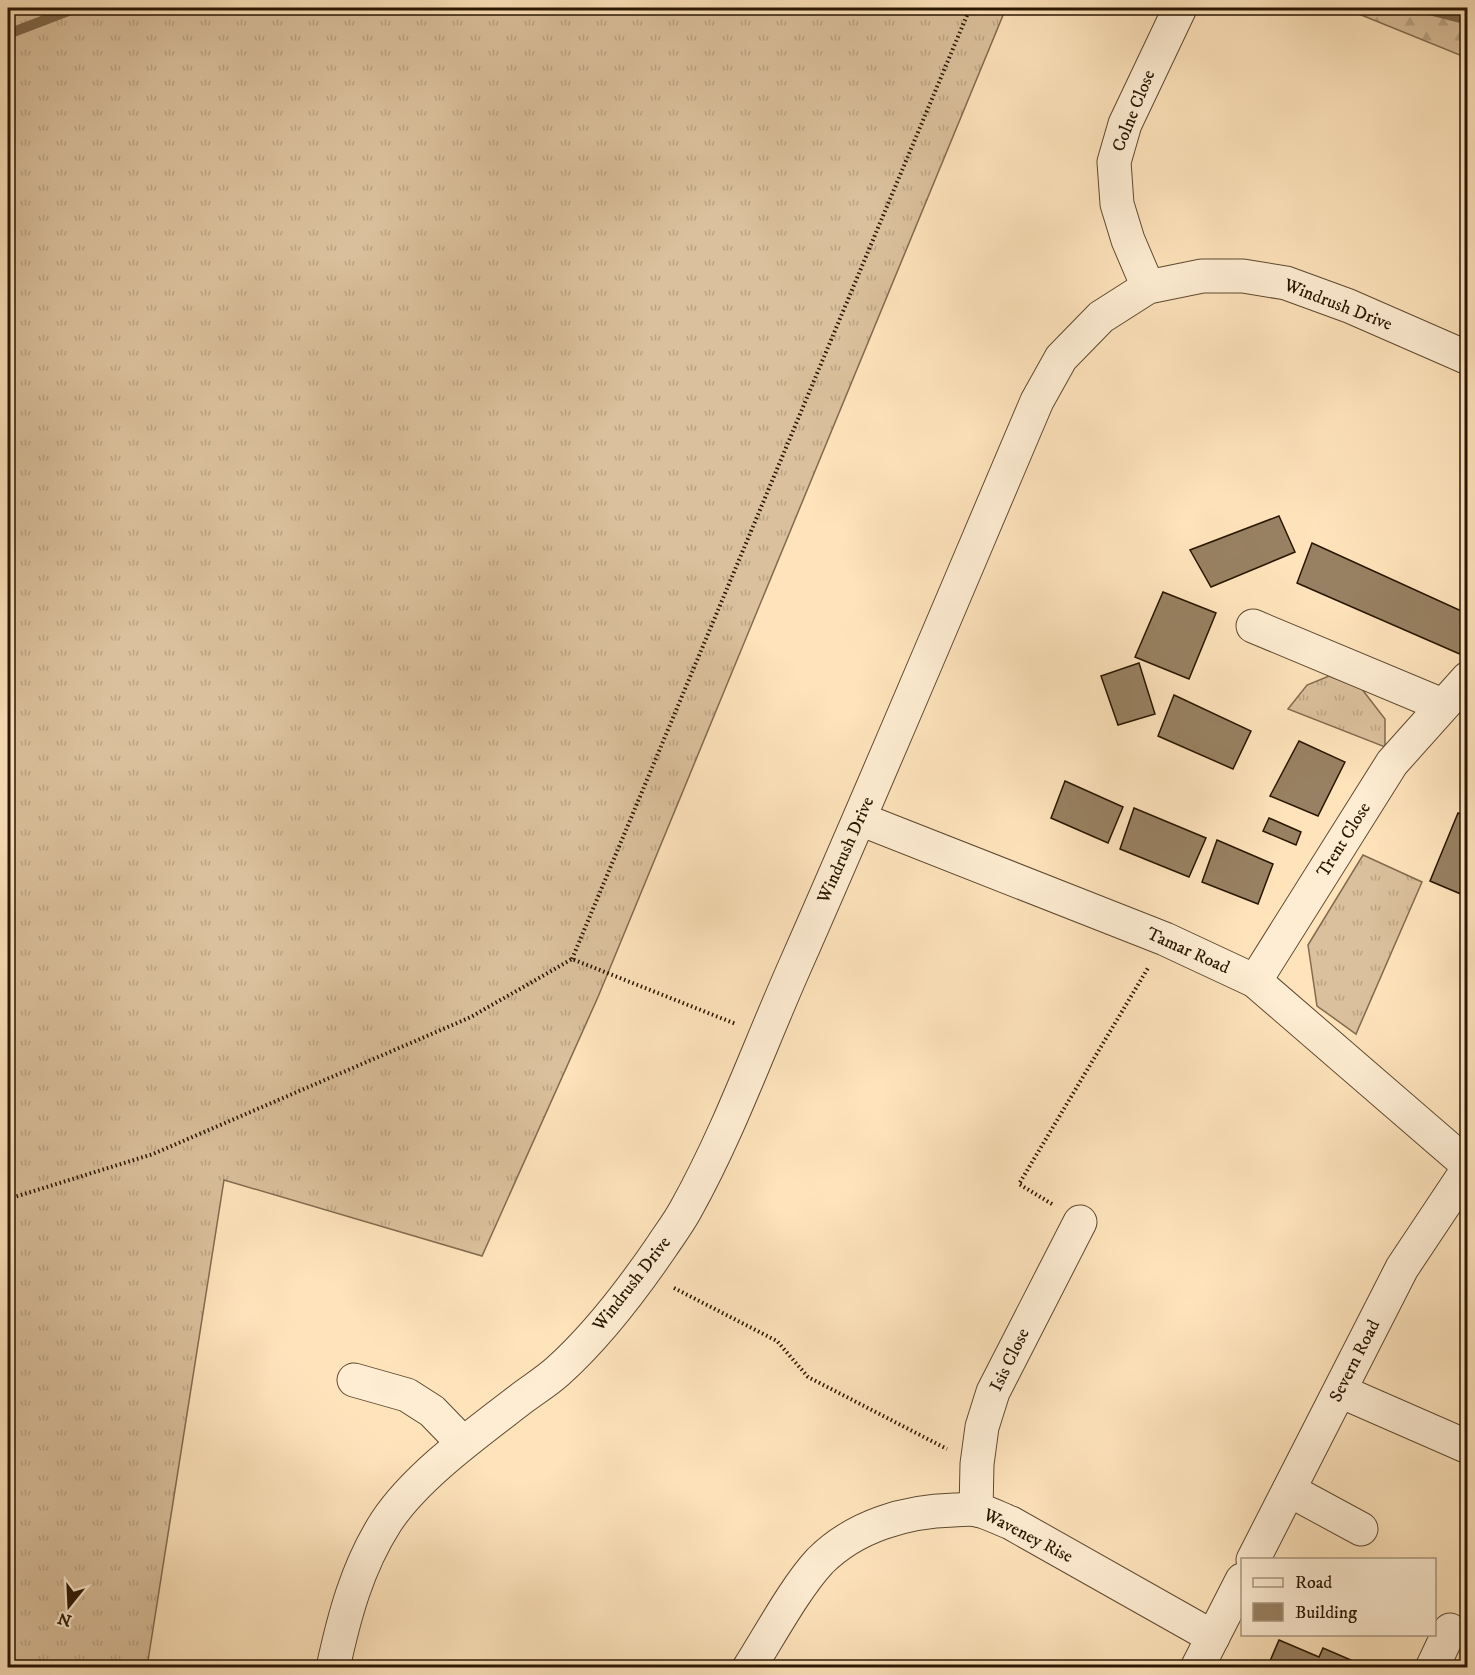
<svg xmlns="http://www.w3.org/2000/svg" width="1475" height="1675" font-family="'IM FELL DW Pica',serif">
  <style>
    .grass { fill: url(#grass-tufts); stroke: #826b4f; stroke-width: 1.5 }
    .forest { fill: url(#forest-firs); stroke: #826b4f; stroke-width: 1.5 }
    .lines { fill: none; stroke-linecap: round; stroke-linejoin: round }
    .stream { stroke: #7e674b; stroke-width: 10 }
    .building { fill: #988162; stroke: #291602; stroke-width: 1.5 }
    .minor-casing { stroke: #5e4930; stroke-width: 35 }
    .path { stroke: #291602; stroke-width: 4; stroke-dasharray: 1.5 3; stroke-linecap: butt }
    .minor { stroke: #feedd3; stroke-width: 33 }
    .labels { text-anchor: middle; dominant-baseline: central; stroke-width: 4.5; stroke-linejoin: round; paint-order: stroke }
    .street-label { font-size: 18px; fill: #291602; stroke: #feedd3 }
  </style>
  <defs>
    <pattern id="grass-tufts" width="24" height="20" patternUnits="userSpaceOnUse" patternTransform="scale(1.5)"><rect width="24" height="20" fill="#dac09c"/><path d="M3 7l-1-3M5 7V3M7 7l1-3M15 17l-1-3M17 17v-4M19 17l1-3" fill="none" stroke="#bba485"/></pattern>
    <pattern id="forest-firs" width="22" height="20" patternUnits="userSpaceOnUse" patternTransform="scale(1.5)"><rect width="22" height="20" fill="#dac09c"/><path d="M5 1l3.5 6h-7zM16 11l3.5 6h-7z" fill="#bba485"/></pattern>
  </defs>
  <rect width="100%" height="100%" fill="#fee3bb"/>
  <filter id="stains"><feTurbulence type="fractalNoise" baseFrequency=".00333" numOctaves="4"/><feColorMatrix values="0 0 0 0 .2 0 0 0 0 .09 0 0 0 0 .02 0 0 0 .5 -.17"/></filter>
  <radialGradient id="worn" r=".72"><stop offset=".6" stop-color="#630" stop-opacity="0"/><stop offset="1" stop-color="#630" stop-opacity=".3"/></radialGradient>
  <g class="grass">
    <polygon points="8,8 73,8 47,19 77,8 1006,8 598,997 482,1256 224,1180 147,1667 8,1667"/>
    <polygon points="1329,676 1361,688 1385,719 1385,747 1288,709 1307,685"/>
    <polygon points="1363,855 1422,882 1356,1034 1317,1006 1308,945"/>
  </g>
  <polygon class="forest" points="1344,8 1467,8 1467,58"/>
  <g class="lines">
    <g class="stream">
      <polyline points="1421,8 1468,20"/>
      <polyline points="8,34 76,8"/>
    </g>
  </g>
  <g class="building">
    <polygon points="1279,516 1295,552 1211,587 1190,550"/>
    <polygon points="1312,543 1468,614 1468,644 1462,655 1297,583"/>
    <polygon points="1163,592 1216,613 1189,679 1135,657"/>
    <polygon points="1139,663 1155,714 1118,725 1101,676"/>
    <polygon points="1174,695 1251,731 1233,769 1158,736"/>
    <polygon points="1299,741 1345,762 1318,816 1270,796"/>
    <polygon points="1065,781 1123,807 1108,843 1051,818"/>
    <polygon points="1134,808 1206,838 1189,877 1120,849"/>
    <polygon points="1458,813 1468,817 1468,897 1430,881"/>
    <polygon points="1269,818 1301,832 1296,845 1263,831"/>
    <polygon points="1217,840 1273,864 1258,904 1202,882"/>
    <polygon points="1279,1640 1319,1657 1323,1648 1367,1667 1267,1668"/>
  </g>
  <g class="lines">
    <g class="minor-casing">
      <g id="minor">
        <polyline points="1148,287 1128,240 1117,204 1114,162 1125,124 1180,8"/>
        <polyline points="1253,626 1442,705"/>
        <polyline points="860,819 1165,939 1255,981 1468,1165"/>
        <polyline points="1255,981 1392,763 1468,678"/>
        <polyline points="354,1380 407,1395 432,1411 463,1443"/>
        <polyline points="1340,1391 1468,1447"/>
        <polyline points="1289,1490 1361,1529"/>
        <polyline points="976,1510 977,1464 982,1427 993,1392 1080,1222"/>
        <polyline points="1253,1560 1402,1268 1468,1169"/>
        <path d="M333 1668C344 1617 357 1567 386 1522 416 1476 478 1432 522 1398 534 1389 547 1381 558 1371 597 1336 632 1290 662 1246 670 1234 679 1222 686 1209 729 1132 759 1047 795 966 878 778 957 589 1037 401L1061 358 1101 317 1148 287 1202 276H1243L1286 283 1349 306 1468 358"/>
        <path d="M749 1668C770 1635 795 1588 820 1561 855 1526 906 1511 954 1510 961 1510 970 1508 977 1510 988 1512 1000 1519 1011 1523L1213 1637"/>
        <polyline points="1197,1668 1242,1580"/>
        <polyline points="1432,1668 1450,1630"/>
      </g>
    </g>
    <g class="path">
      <polyline points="572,959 970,8"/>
      <polyline points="8,1199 153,1154 471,1017 572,959 736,1024"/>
      <polyline points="1052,1204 1019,1184 1148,968"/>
      <polyline points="674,1288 777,1341 808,1377 947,1449"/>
    </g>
    <use href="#minor" class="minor"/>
  </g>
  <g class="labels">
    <g class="street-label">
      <text transform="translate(1134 111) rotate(-68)">Colne Close</text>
      <text transform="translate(1338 305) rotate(21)">Windrush Drive</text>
      <text transform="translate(1344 840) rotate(-58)">Trent Close</text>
      <text transform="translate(846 850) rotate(-66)">Windrush Drive</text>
      <text transform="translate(1188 951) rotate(24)">Tamar Road</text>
      <text transform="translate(632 1284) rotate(-52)">Windrush Drive</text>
      <text transform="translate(1010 1360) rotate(-64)">Isis Close</text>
      <text transform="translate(1355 1361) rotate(-63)">Severn Road</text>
      <text transform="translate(1028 1536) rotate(27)">Waveney Rise</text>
    </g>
  </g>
  <rect width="1475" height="1675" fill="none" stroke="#fee3bb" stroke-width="30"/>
  <rect x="9" y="9" width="1457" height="1657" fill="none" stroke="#291602" stroke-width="3"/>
  <rect x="15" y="15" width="1445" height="1645" fill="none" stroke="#291602" stroke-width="1.5"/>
  <rect x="1241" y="1558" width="195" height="78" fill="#feedd3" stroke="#a9977f" stroke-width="1.5"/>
  <rect x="1253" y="1578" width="30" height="9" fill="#feedd3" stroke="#a9977f" stroke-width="1.5"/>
  <text x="1295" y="1588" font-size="18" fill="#291602">Road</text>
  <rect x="1253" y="1603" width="30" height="18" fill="#988162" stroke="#a9977f" stroke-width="1.5"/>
  <text x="1295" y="1618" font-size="18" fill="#291602">Building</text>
  <g transform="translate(69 1606) rotate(198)" stroke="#feedd3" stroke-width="4.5" paint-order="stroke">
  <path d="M0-4.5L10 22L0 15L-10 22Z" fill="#291602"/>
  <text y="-9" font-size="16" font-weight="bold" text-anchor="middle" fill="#291602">N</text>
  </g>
  <rect width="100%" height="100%" filter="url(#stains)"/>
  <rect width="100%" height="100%" fill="url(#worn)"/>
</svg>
